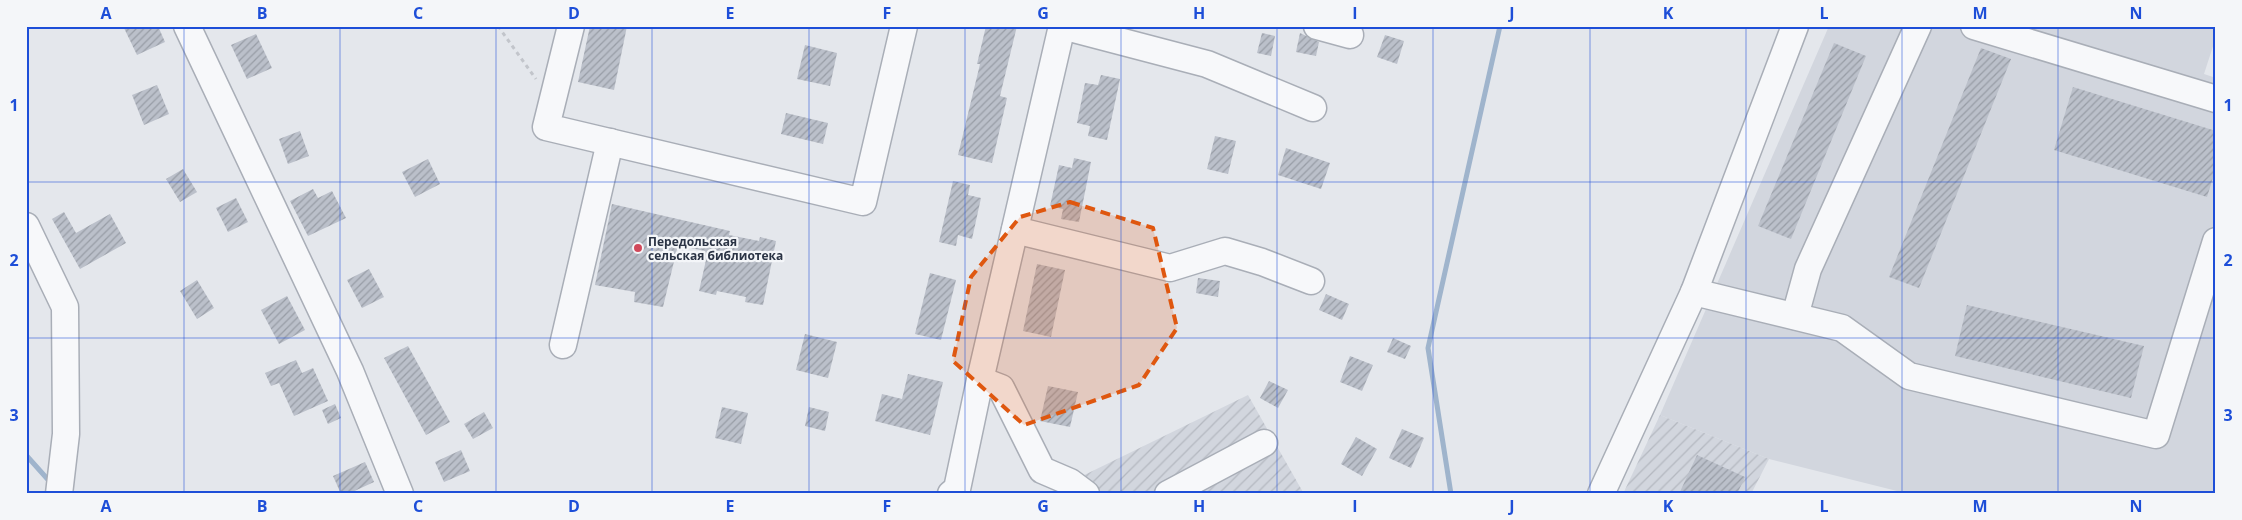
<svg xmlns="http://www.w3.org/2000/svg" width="2242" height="520" font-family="'Open Sans',sans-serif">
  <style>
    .built { fill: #d2d6de }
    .industrial { fill: url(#industrial-furrows) }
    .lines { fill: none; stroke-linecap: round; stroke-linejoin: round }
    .stream { stroke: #9fb4cc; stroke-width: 5 }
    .building { fill: url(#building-hatch) }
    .minor-casing { stroke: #a9aeb7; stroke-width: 29 }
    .path { stroke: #c2c5cb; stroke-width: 3; stroke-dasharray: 4 4; stroke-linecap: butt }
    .minor { stroke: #f7f8fa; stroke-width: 26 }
    .marked { fill: #df570f; fill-opacity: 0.2; stroke: #df570f; stroke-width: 4; stroke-dasharray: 10 6; stroke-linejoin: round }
    .grid { fill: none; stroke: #1d4ed8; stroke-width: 1; stroke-opacity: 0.55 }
    .poi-dot { fill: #d1495b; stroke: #f4f6f9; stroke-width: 2 }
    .labels { text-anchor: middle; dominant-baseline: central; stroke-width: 4.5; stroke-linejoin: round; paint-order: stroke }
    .poi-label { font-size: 12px; font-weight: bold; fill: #2b3445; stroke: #f4f6f9; text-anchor: start }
    .neatline { fill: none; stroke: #1d4ed8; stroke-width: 2 }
    .grid-label { font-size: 16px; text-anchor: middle; font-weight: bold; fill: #1d4ed8 }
  </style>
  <defs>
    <pattern id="industrial-furrows" width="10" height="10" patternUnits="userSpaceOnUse" patternTransform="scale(1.25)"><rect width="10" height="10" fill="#d2d6de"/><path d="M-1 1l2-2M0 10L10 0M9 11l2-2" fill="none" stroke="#b4b8c0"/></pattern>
    <pattern id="building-hatch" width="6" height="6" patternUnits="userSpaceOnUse" patternTransform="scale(1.25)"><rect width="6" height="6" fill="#bbc0ca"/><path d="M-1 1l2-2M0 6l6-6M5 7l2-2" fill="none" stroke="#989da6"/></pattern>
  </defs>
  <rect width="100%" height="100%" fill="#e4e7ec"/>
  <polygon class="built" points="1829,26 2216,26 2216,37 2204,74 2216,78 2216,494 1909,494 1769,459 1660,415"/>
  <g class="industrial">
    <polygon points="1248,395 1304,494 1049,494 1070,482"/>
    <polygon points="1660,415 1769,459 1751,494 1623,494"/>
  </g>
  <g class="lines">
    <g class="stream">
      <polyline points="26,455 51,483"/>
      <polyline points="1451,494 1428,348 1500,26"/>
    </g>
  </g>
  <g class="building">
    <polygon points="123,26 158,26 165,42 137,55"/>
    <polygon points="590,26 627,26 614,90 578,82"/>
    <polygon points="986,26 1017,26 1000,96 1007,98 992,163 958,155 980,64 977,64"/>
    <polygon points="1262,33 1275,36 1271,56 1257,53"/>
    <polygon points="1300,33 1319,42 1316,56 1296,52"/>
    <polygon points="256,34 272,68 247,79 231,45"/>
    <polygon points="1385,35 1404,41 1397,64 1377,57"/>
    <polygon points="1834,43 1866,56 1791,239 1758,226"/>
    <polygon points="805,45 837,53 830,86 797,79"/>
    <polygon points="1981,48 2011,59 1919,288 1889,277"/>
    <polygon points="1101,75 1120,79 1107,140 1088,136 1090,126 1077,123 1085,83 1098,85"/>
    <polygon points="157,85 169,114 144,125 132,95"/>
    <polygon points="2073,87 2216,131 2216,168 2207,197 2054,150"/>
    <polygon points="786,113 828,123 823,144 781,134"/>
    <polygon points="300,131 309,156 288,164 279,139"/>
    <polygon points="1215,136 1236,141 1228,174 1207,169"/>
    <polygon points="1286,148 1330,163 1321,189 1278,175"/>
    <polygon points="1074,158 1091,162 1079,222 1061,219 1063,209 1050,206 1059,165 1072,168"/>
    <polygon points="428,159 440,184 415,197 402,172"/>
    <polygon points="183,169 197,192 180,202 166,179"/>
    <polygon points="953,181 970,185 968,195 981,198 972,239 958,235 956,246 939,242"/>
    <polygon points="313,189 318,198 332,191 346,218 308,236 290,201"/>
    <polygon points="236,198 248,222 228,232 216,208"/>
    <polygon points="612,204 730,231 729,235 759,241 760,237 776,241 763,305 745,302 746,297 717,291 716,295 699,291 706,260 702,259 704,251 678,245 663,307 634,302 635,292 595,285"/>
    <polygon points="64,212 76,233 110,214 126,243 80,269 52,219"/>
    <polygon points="1037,264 1065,270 1051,337 1023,331"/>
    <polygon points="369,269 384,297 362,308 347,280"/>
    <polygon points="930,273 956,280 941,340 915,334"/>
    <polygon points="1198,278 1220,281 1218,297 1196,293"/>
    <polygon points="197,280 214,308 197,319 180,291"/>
    <polygon points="1326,294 1349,304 1342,320 1319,310"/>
    <polygon points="287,296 305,330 279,344 261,310"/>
    <polygon points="1967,305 2144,346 2131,398 1955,356"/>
    <polygon points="805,334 837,342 828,378 796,370"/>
    <polygon points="1393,338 1411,346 1405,359 1387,352"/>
    <polygon points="408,346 450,422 426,435 384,358"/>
    <polygon points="1350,356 1373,365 1362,391 1340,382"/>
    <polygon points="296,360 302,373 313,368 328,401 294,416 279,383 271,386 265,373"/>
    <polygon points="908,374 943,382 930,435 875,421 882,394 902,399"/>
    <polygon points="1269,381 1288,390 1278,408 1260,398"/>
    <polygon points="1048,386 1078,392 1070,427 1040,421"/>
    <polygon points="335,404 341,418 328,424 322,410"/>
    <polygon points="722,407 748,413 741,444 715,438"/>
    <polygon points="809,407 829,412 825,431 805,426"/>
    <polygon points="484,412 493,428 473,439 464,424"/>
    <polygon points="1402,429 1424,438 1411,468 1389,458"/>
    <polygon points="1356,437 1377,449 1362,476 1341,464"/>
    <polygon points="461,450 470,471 444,482 435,462"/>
    <polygon points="1697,455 1745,477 1737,494 1679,494"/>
    <polygon points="365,462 374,482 348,494 341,494 333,476"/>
  </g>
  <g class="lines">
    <g class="minor-casing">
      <g id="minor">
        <polyline points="187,26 350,371 400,494"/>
        <polyline points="571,26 546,127 863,202 904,26"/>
        <polyline points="1062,26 1207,64 1313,108"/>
        <polyline points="1317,26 1350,35"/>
        <polyline points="1974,26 2216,99"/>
        <polyline points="26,226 65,307 66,434 59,494"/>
        <polyline points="1015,230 1170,268 1225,251 1262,262 1311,281"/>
        <polyline points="1694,292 1842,328 1909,376 2156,435 2216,241"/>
        <polyline points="1795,316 1808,269 1918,26"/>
        <polyline points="563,345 610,142"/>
        <polyline points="980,380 1001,388 1042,470 1070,482 1086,494"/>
        <polyline points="951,494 957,489 980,380 1062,26"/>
        <polyline points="1168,494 1264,443"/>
        <polyline points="1601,494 1694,292 1795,26"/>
      </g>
    </g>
    <polyline class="path" points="498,26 536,79"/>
    <use href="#minor" class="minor"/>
  </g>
  <path class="marked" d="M1070 202 1153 228 1177 328 1139 385 1024 425 953 361 971 277 1020 217Z"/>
  <path class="grid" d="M184 26V494M340 26V494M496 26V494M652 26V494M809 26V494M965 26V494M1121 26V494M1277 26V494M1433 26V494M1590 26V494M1746 26V494M1902 26V494M2058 26V494M26 182H2216M26 338H2216"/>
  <circle class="poi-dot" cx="638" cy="248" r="5"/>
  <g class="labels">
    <g class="poi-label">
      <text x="648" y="241">Передольская<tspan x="648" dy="14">сельская библиотека</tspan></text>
    </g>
  </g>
  <rect width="2242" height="520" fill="none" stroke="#f4f6f9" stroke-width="55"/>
  <rect x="28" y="28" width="2186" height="464" class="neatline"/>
  <g class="grid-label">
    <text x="106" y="19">A</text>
    <text x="262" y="19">B</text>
    <text x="418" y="19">C</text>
    <text x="574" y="19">D</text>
    <text x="730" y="19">E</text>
    <text x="887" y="19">F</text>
    <text x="1043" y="19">G</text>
    <text x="1199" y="19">H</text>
    <text x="1355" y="19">I</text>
    <text x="1512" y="19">J</text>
    <text x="1668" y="19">K</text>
    <text x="1824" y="19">L</text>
    <text x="1980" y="19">M</text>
    <text x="2136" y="19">N</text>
    <text x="14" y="111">1</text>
    <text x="2228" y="111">1</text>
    <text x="14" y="266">2</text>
    <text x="2228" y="266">2</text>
    <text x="14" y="421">3</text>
    <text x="2228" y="421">3</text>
    <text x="106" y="512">A</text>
    <text x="262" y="512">B</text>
    <text x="418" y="512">C</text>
    <text x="574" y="512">D</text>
    <text x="730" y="512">E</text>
    <text x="887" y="512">F</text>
    <text x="1043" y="512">G</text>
    <text x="1199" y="512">H</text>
    <text x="1355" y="512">I</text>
    <text x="1512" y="512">J</text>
    <text x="1668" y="512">K</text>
    <text x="1824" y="512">L</text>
    <text x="1980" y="512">M</text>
    <text x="2136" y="512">N</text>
  </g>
</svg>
